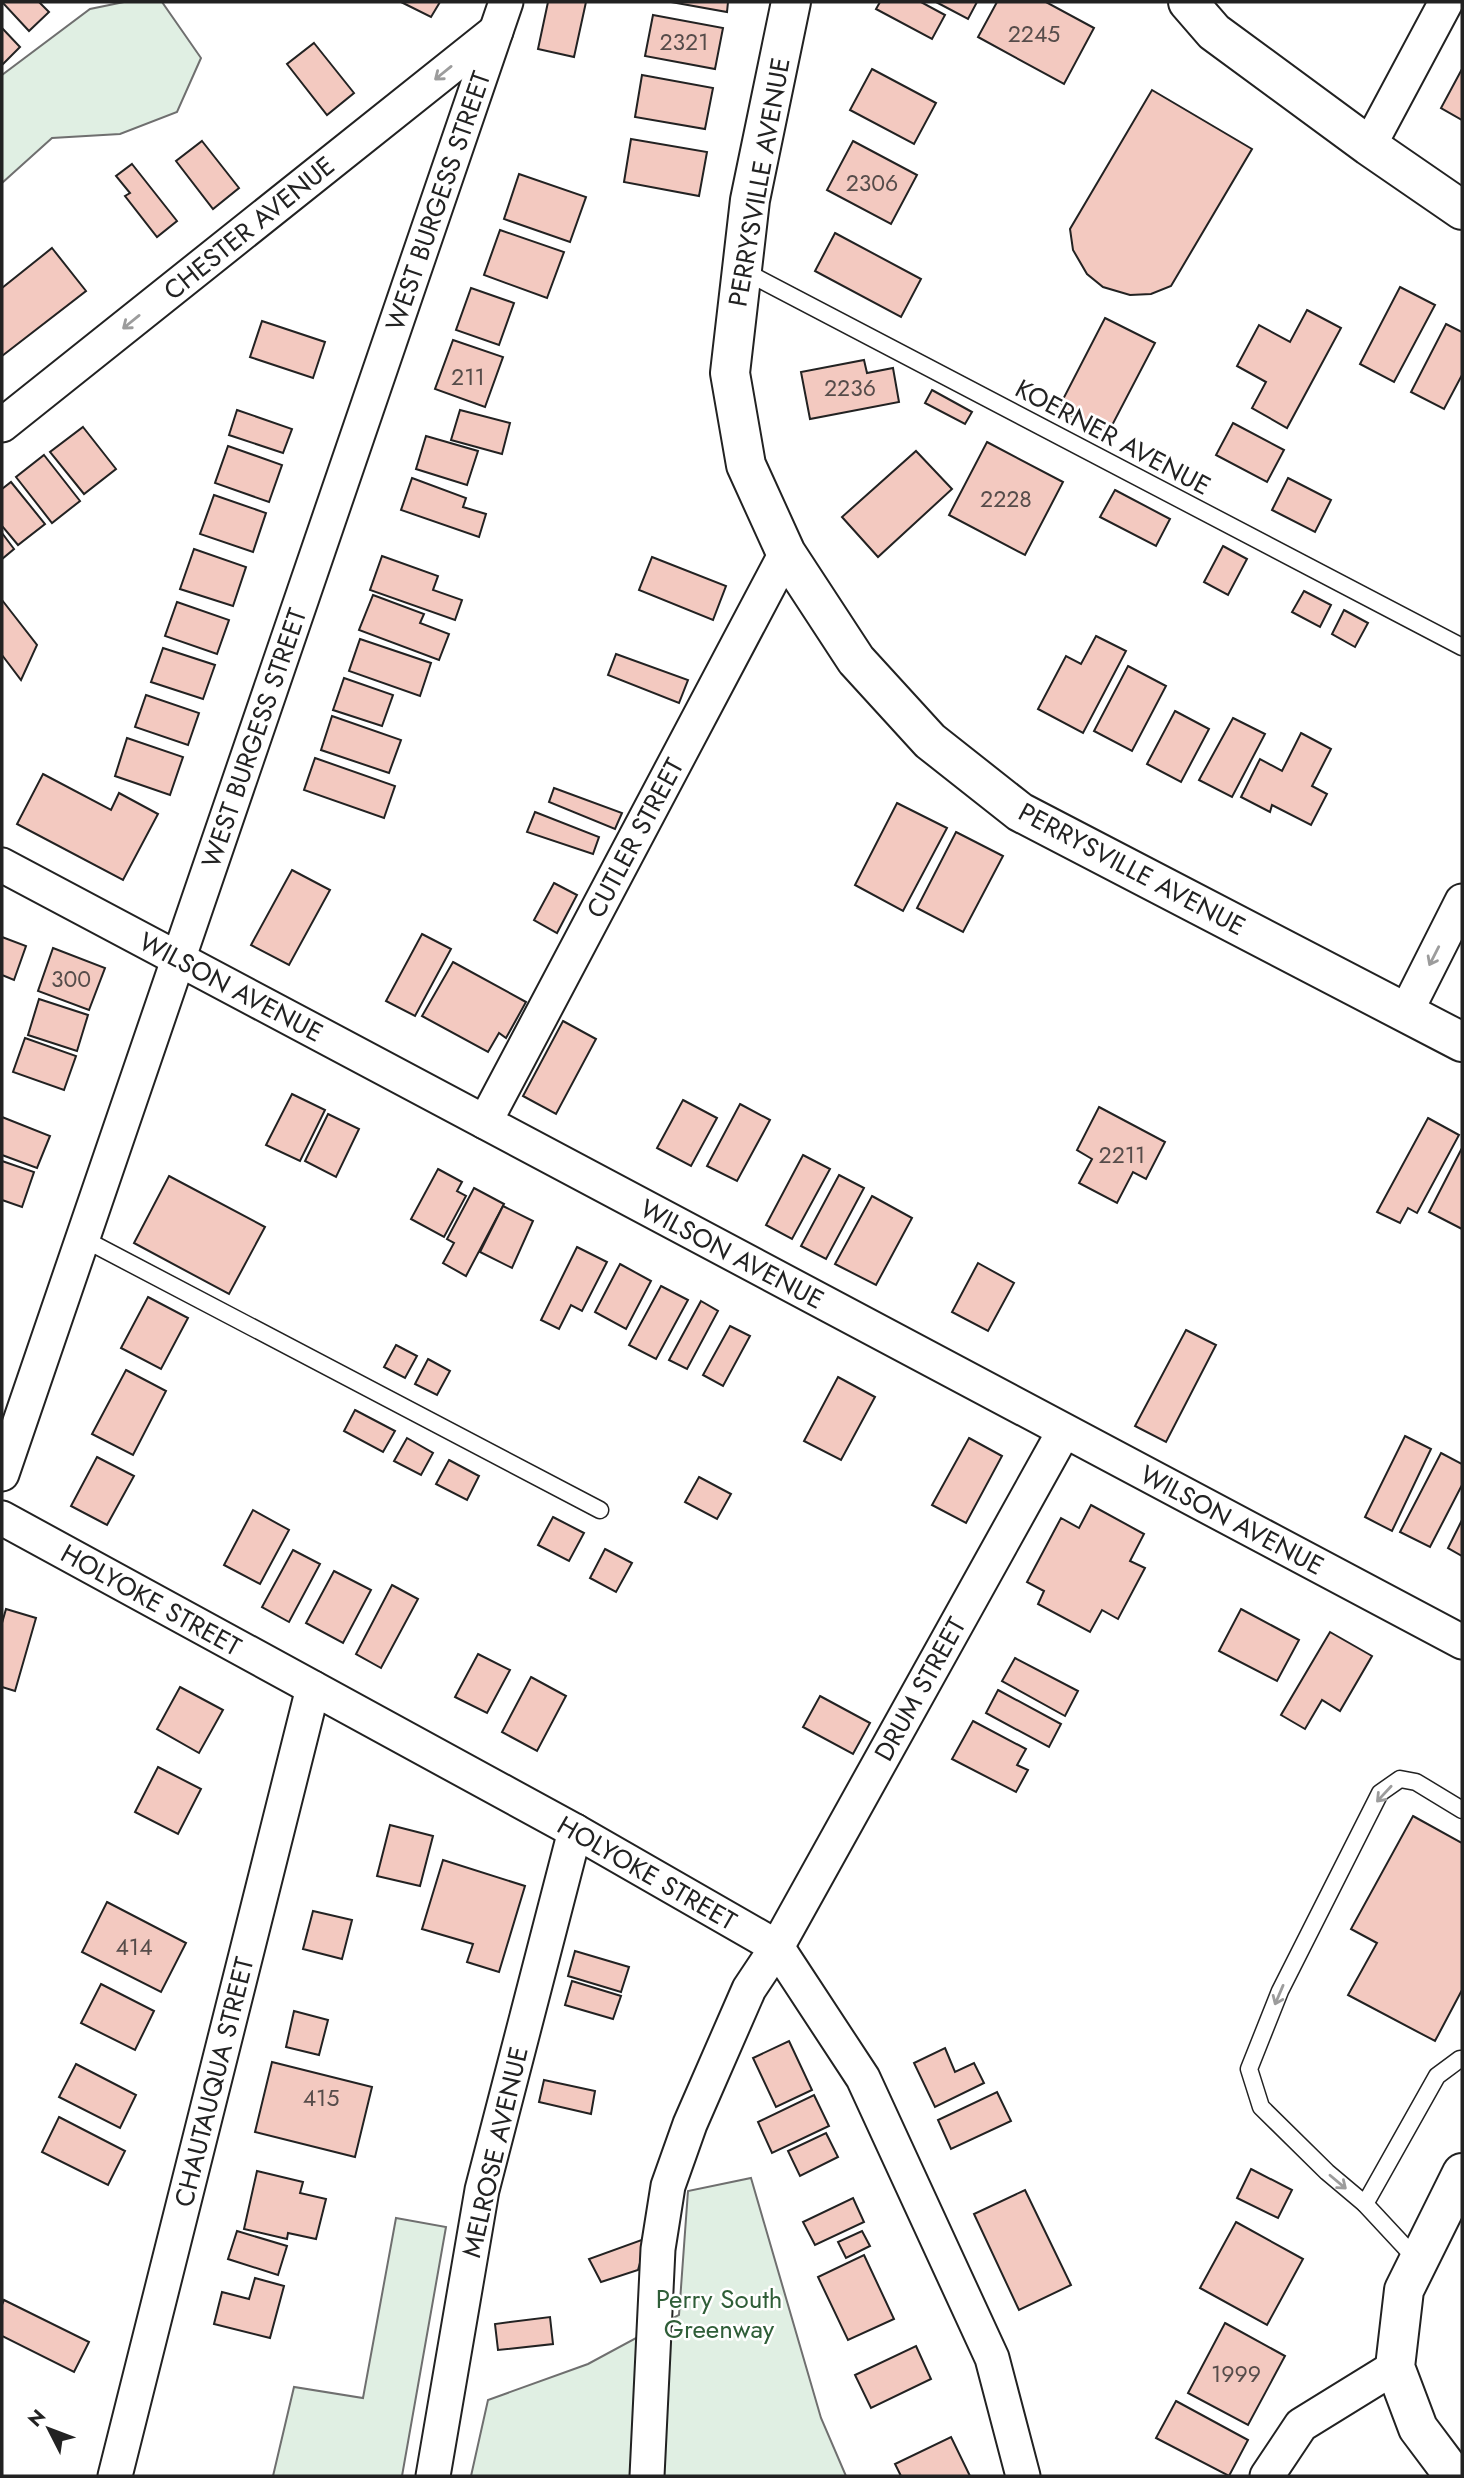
<svg xmlns="http://www.w3.org/2000/svg" width="1464" height="2478" font-family="Jost,sans-serif">
  <style>
    .green { fill: #e0efe3; stroke: #6f6f6f; stroke-width: 2 }
    .building { fill: #f3c9c0; stroke: #222; stroke-width: 2 }
    .lines { fill: none; stroke-linecap: round; stroke-linejoin: round }
    .lane-casing { stroke: #222; stroke-width: 19 }
    .street-casing { stroke: #222; stroke-width: 37 }
    .secondary-casing { stroke: #222; stroke-width: 42 }
    .lane { stroke: #fff; stroke-width: 16 }
    .street { stroke: #fff; stroke-width: 33 }
    .secondary { stroke: #fff; stroke-width: 38 }
    .oneway { stroke: #9c9c9c }
    .labels { text-anchor: middle; dominant-baseline: central; stroke-width: 5; stroke-linejoin: round; paint-order: stroke }
    .number-label { font-size: 23px; fill: #564c4a }
    .street-label { font-size: 26px; fill: #222; stroke: #fff }
    .park-label { font-size: 26px; fill: #2f5e38; stroke: #fff }
  </style>
  <rect width="100%" height="100%" fill="#fff"/>
  <g class="green">
    <polygon points="124,2 162,2 201,58 177,112 120,134 52,138 2,183 2,75 90,9"/>
    <polygon points="751,2178 821,2418 846,2476 471,2476 488,2400 588,2364 679,2315 688,2191"/>
    <polygon points="396,2218 446,2227 402,2476 273,2476 294,2387 363,2398"/>
  </g>
  <g class="building">
    <polygon points="2,2 39,2 49,12 29,31"/>
    <polygon points="401,2 440,2 431,17"/>
    <polygon points="548,2 586,2 574,57 538,49"/>
    <polygon points="671,2 728,2 727,12"/>
    <polygon points="880,2 921,2 945,15 932,39 876,9"/>
    <polygon points="936,2 977,2 968,19"/>
    <polygon points="997,2 1046,2 1094,28 1064,84 978,37"/>
    <polygon points="653,15 723,28 715,69 645,56"/>
    <polygon points="2,28 20,47 2,65"/>
    <polygon points="314,43 354,93 327,115 287,64"/>
    <polygon points="872,69 936,103 914,144 850,110"/>
    <polygon points="1462,69 1462,120 1441,108"/>
    <polygon points="642,75 713,88 705,129 635,117"/>
    <polygon points="1152,90 1252,149 1171,286 1151,294 1130,295 1103,287 1087,274 1073,250 1070,229"/>
    <polygon points="631,139 707,152 699,196 624,182"/>
    <polygon points="202,141 239,188 213,209 176,161"/>
    <polygon points="853,141 917,175 891,224 827,190"/>
    <polygon points="132,164 177,221 157,237 125,196 130,193 116,176"/>
    <polygon points="519,174 586,197 570,242 504,219"/>
    <polygon points="500,230 564,252 547,298 484,275"/>
    <polygon points="835,233 921,279 901,317 815,271"/>
    <polygon points="52,248 86,291 2,356 2,288"/>
    <polygon points="1400,287 1435,305 1394,382 1360,364"/>
    <polygon points="471,288 514,303 499,345 456,330"/>
    <polygon points="1307,310 1341,328 1287,428 1252,408 1266,382 1237,366 1259,325 1290,342"/>
    <polygon points="1105,318 1155,343 1107,435 1058,409"/>
    <polygon points="262,321 325,342 313,378 250,357"/>
    <polygon points="1446,324 1462,332 1462,375 1444,409 1411,392"/>
    <polygon points="453,340 503,357 485,407 435,389"/>
    <polygon points="864,360 867,373 893,368 899,402 810,419 801,372"/>
    <polygon points="932,390 972,412 965,424 925,403"/>
    <polygon points="237,410 292,429 283,453 229,435"/>
    <polygon points="460,410 510,423 502,454 451,440"/>
    <polygon points="1233,423 1284,450 1267,482 1216,455"/>
    <polygon points="83,427 116,469 84,494 50,452"/>
    <polygon points="426,436 478,451 467,485 416,469"/>
    <polygon points="987,442 1063,482 1025,555 949,515"/>
    <polygon points="228,446 282,465 269,502 215,483"/>
    <polygon points="916,451 952,489 878,557 842,517"/>
    <polygon points="44,455 80,501 52,523 16,477"/>
    <polygon points="412,478 466,498 463,507 486,514 479,537 401,510"/>
    <polygon points="1288,478 1331,500 1315,532 1272,510"/>
    <polygon points="11,482 45,524 18,545 2,526 2,489"/>
    <polygon points="1115,490 1170,519 1156,546 1100,517"/>
    <polygon points="214,495 266,513 253,552 200,534"/>
    <polygon points="2,533 14,549 2,559"/>
    <polygon points="1223,546 1247,559 1228,595 1204,582"/>
    <polygon points="194,549 246,567 233,606 180,589"/>
    <polygon points="382,556 438,576 433,590 462,600 455,620 370,590"/>
    <polygon points="652,557 726,586 713,620 639,590"/>
    <polygon points="1304,591 1331,605 1320,627 1292,612"/>
    <polygon points="373,595 424,614 420,623 449,634 439,660 359,630"/>
    <polygon points="2,600 37,645 21,680 2,655"/>
    <polygon points="177,602 229,620 217,654 165,636"/>
    <polygon points="1344,610 1368,623 1355,647 1332,634"/>
    <polygon points="1096,636 1126,651 1083,733 1038,709 1066,656 1081,664"/>
    <polygon points="360,639 431,663 420,696 349,671"/>
    <polygon points="163,648 215,665 203,699 151,682"/>
    <polygon points="616,654 688,680 679,703 608,675"/>
    <polygon points="1128,666 1166,686 1132,751 1094,731"/>
    <polygon points="344,678 393,695 382,726 333,710"/>
    <polygon points="146,695 199,713 188,745 135,727"/>
    <polygon points="1175,711 1209,729 1181,782 1147,764"/>
    <polygon points="332,716 401,740 389,773 321,750"/>
    <polygon points="1233,718 1265,734 1232,797 1199,780"/>
    <polygon points="1301,733 1331,749 1312,786 1327,794 1311,825 1272,805 1270,812 1241,797 1260,759 1282,771"/>
    <polygon points="127,738 183,757 170,795 115,776"/>
    <polygon points="315,758 395,786 384,818 304,790"/>
    <polygon points="43,774 111,810 119,793 158,814 123,880 17,824"/>
    <polygon points="554,788 622,813 615,829 549,802"/>
    <polygon points="897,803 947,828 903,911 855,885"/>
    <polygon points="535,812 599,837 593,854 527,832"/>
    <polygon points="956,832 1003,856 963,932 917,908"/>
    <polygon points="292,870 330,890 289,965 251,945"/>
    <polygon points="554,883 577,895 557,933 534,920"/>
    <polygon points="422,934 451,949 415,1016 386,1001"/>
    <polygon points="2,937 26,946 14,980 2,975"/>
    <polygon points="53,948 105,968 89,1010 38,991"/>
    <polygon points="453,962 526,1002 506,1038 499,1033 488,1052 422,1016"/>
    <polygon points="39,999 88,1015 77,1051 28,1035"/>
    <polygon points="563,1021 596,1039 556,1114 523,1096"/>
    <polygon points="25,1038 76,1056 64,1090 13,1072"/>
    <polygon points="292,1094 325,1110 300,1161 266,1145"/>
    <polygon points="683,1100 717,1118 691,1166 657,1148"/>
    <polygon points="740,1104 770,1120 737,1181 707,1166"/>
    <polygon points="1099,1107 1165,1142 1146,1179 1133,1172 1117,1203 1079,1183 1092,1159 1077,1150"/>
    <polygon points="328,1114 359,1129 336,1177 305,1161"/>
    <polygon points="2,1117 50,1136 37,1168 2,1155"/>
    <polygon points="1428,1118 1459,1135 1417,1213 1408,1208 1400,1223 1377,1212"/>
    <polygon points="1462,1148 1462,1229 1429,1212"/>
    <polygon points="803,1155 830,1169 792,1239 766,1225"/>
    <polygon points="2,1161 34,1172 22,1207 2,1200"/>
    <polygon points="438,1169 462,1182 457,1191 466,1196 444,1237 411,1219"/>
    <polygon points="839,1175 864,1188 826,1259 801,1246"/>
    <polygon points="169,1176 265,1227 229,1294 134,1243"/>
    <polygon points="474,1188 504,1204 466,1276 443,1263 454,1243 447,1239"/>
    <polygon points="872,1196 912,1218 876,1285 835,1264"/>
    <polygon points="503,1206 533,1221 512,1268 480,1252"/>
    <polygon points="577,1247 607,1262 582,1311 571,1305 559,1329 541,1320"/>
    <polygon points="978,1263 1014,1283 988,1331 952,1312"/>
    <polygon points="620,1264 651,1281 626,1329 595,1312"/>
    <polygon points="661,1286 688,1300 656,1359 629,1345"/>
    <polygon points="148,1297 188,1318 161,1369 121,1348"/>
    <polygon points="701,1301 718,1311 687,1369 669,1360"/>
    <polygon points="730,1326 750,1336 723,1386 703,1375"/>
    <polygon points="1186,1330 1216,1345 1166,1442 1135,1426"/>
    <polygon points="396,1345 417,1356 405,1378 384,1367"/>
    <polygon points="428,1359 450,1371 437,1395 415,1384"/>
    <polygon points="126,1370 166,1391 133,1455 92,1434"/>
    <polygon points="838,1377 875,1397 841,1460 804,1441"/>
    <polygon points="355,1410 395,1431 383,1452 344,1431"/>
    <polygon points="1405,1436 1431,1449 1392,1531 1365,1517"/>
    <polygon points="407,1438 433,1453 421,1475 394,1461"/>
    <polygon points="969,1438 1002,1456 966,1523 932,1505"/>
    <polygon points="1441,1453 1462,1464 1462,1485 1430,1547 1400,1532"/>
    <polygon points="97,1457 134,1476 107,1525 71,1506"/>
    <polygon points="449,1460 479,1476 467,1500 436,1484"/>
    <polygon points="699,1477 731,1494 717,1519 685,1502"/>
    <polygon points="1091,1505 1144,1534 1130,1561 1145,1568 1118,1619 1102,1610 1090,1632 1038,1604 1044,1591 1027,1582 1061,1518 1079,1528"/>
    <polygon points="253,1510 289,1530 260,1584 224,1565"/>
    <polygon points="553,1517 584,1533 569,1561 538,1545"/>
    <polygon points="1462,1520 1462,1556 1448,1548"/>
    <polygon points="605,1549 632,1563 616,1592 590,1578"/>
    <polygon points="293,1550 320,1564 289,1622 262,1607"/>
    <polygon points="334,1571 371,1590 343,1643 306,1623"/>
    <polygon points="392,1585 418,1599 381,1668 356,1654"/>
    <polygon points="6,1609 36,1618 15,1691 2,1687 2,1623"/>
    <polygon points="1241,1609 1299,1640 1277,1681 1219,1651"/>
    <polygon points="1330,1632 1372,1656 1340,1711 1322,1700 1305,1729 1281,1715"/>
    <polygon points="478,1654 510,1670 487,1713 455,1697"/>
    <polygon points="1015,1658 1078,1691 1065,1716 1002,1681"/>
    <polygon points="531,1677 566,1696 537,1751 502,1732"/>
    <polygon points="180,1687 223,1710 199,1753 157,1729"/>
    <polygon points="998,1690 1061,1724 1049,1747 986,1713"/>
    <polygon points="820,1696 870,1723 853,1754 803,1727"/>
    <polygon points="973,1721 1026,1749 1017,1765 1028,1770 1016,1792 952,1759"/>
    <polygon points="158,1767 201,1789 178,1834 135,1812"/>
    <polygon points="1413,1816 1462,1843 1462,1990 1435,2041 1348,1995 1377,1943 1351,1929"/>
    <polygon points="390,1825 433,1836 420,1886 377,1876"/>
    <polygon points="443,1860 525,1886 499,1972 467,1962 473,1944 422,1929"/>
    <polygon points="107,1902 186,1943 161,1992 82,1952"/>
    <polygon points="313,1911 352,1920 342,1959 303,1949"/>
    <polygon points="575,1951 629,1967 621,1992 568,1976"/>
    <polygon points="572,1981 621,1996 613,2019 565,2005"/>
    <polygon points="101,1984 154,2011 135,2050 81,2023"/>
    <polygon points="294,2011 328,2020 319,2055 286,2047"/>
    <polygon points="789,2041 812,2090 776,2107 753,2058"/>
    <polygon points="945,2048 955,2072 974,2063 984,2083 935,2107 914,2063"/>
    <polygon points="272,2062 372,2087 355,2157 255,2132"/>
    <polygon points="76,2064 136,2095 120,2128 59,2097"/>
    <polygon points="544,2080 595,2091 591,2114 539,2102"/>
    <polygon points="997,2092 1011,2121 951,2149 938,2120"/>
    <polygon points="814,2095 829,2126 772,2153 758,2122"/>
    <polygon points="59,2117 125,2151 108,2185 42,2152"/>
    <polygon points="826,2133 838,2157 800,2176 788,2151"/>
    <polygon points="1251,2169 1292,2190 1278,2218 1237,2198"/>
    <polygon points="257,2171 303,2182 300,2193 326,2199 316,2239 288,2233 287,2239 244,2229"/>
    <polygon points="1025,2190 1071,2285 1019,2310 974,2214"/>
    <polygon points="853,2198 864,2222 815,2245 803,2222"/>
    <polygon points="1236,2222 1303,2259 1267,2325 1200,2288"/>
    <polygon points="237,2231 287,2246 278,2275 228,2259"/>
    <polygon points="862,2231 870,2246 846,2258 838,2242"/>
    <polygon points="647,2238 638,2270 601,2282 589,2259"/>
    <polygon points="864,2255 894,2319 848,2340 818,2277"/>
    <polygon points="255,2278 284,2286 270,2338 214,2324 222,2292 249,2299"/>
    <polygon points="4,2300 89,2342 74,2372 2,2336 2,2305"/>
    <polygon points="550,2317 553,2344 498,2350 495,2324"/>
    <polygon points="1225,2323 1285,2356 1248,2425 1188,2393"/>
    <polygon points="916,2346 931,2379 871,2408 855,2375"/>
    <polygon points="1176,2401 1248,2440 1229,2476 1156,2438"/>
    <polygon points="951,2437 970,2476 901,2476 895,2464"/>
  </g>
  <g class="lines">
    <g class="lane-casing">
      <g id="lane">
        <polyline points="742,270 1462,647"/>
        <polyline points="82,1238 600,1510"/>
        <polyline points="1462,1810 1416,1782 1400,1779 1380,1793 1280,1991 1249,2069 1261,2107 1327,2172 1365,2204 1437,2076 1460,2059 1462,2059"/>
        <polyline points="1365,2204 1418,2261"/>
      </g>
    </g>
    <g class="street-casing">
      <g id="street">
        <polyline points="1369,146 1446,2"/>
        <polyline points="2,425 496,31"/>
        <polyline points="2,865 1462,1642"/>
        <polyline points="1406,1012 1462,901"/>
        <polyline points="485,1122 786,553"/>
        <polyline points="2,1474 506,2"/>
        <polyline points="2,1518 575,1831 777,1947 863,2078 992,2358 1023,2476"/>
        <polyline points="115,2476 313,1688"/>
        <polyline points="433,2476 482,2190 575,1831"/>
        <polyline points="647,2476 658,2249 668,2186 690,2124 749,1989 777,1947 1064,1431"/>
        <polyline points="1267,2476 1301,2425 1395,2367"/>
      </g>
    </g>
    <g class="secondary-casing">
      <g id="secondary">
        <polyline points="791,2 750,200 730,373 746,465 786,553 856,660 930,741 1020,812 1462,1042"/>
        <polyline points="1188,2 1214,32 1369,146 1462,210"/>
        <polyline points="1454,2476 1418,2428 1395,2367 1404,2290 1462,2173"/>
      </g>
    </g>
    <use href="#lane" class="lane"/>
    <use href="#street" class="street"/>
    <use href="#secondary" class="secondary"/>
  </g>
  <defs><path id="oneway-shaft" d="M-6 0H5M1.5-3L5.5 0L1.5 3" fill="none" stroke-width="1.6" stroke-linecap="round" stroke-linejoin="round" transform="scale(1.75)"/></defs>
  <g class="oneway">
    <use href="#oneway-shaft" transform="translate(443 73) rotate(141)"/>
    <use href="#oneway-shaft" transform="translate(131 322) rotate(141)"/>
    <use href="#oneway-shaft" transform="translate(1434 956) rotate(117)"/>
    <use href="#oneway-shaft" transform="translate(1384 1794) rotate(133)"/>
    <use href="#oneway-shaft" transform="translate(1279 1995) rotate(113)"/>
    <use href="#oneway-shaft" transform="translate(1338 2182) rotate(40)"/>
  </g>
  <g class="labels">
    <g class="number-label">
      <text x="1034" y="34">2245</text>
      <text x="684" y="42">2321</text>
      <text x="872" y="183">2306</text>
      <text x="468" y="377">211</text>
      <text x="850" y="388">2236</text>
      <text x="1006" y="499">2228</text>
      <text x="71" y="979">300</text>
      <text x="1122" y="1155">2211</text>
      <text x="134" y="1947">414</text>
      <text x="321" y="2098">415</text>
      <text x="1236" y="2374">1999</text>
    </g>
    <g class="street-label">
      <text transform="translate(759 182) rotate(-80)">PERRYSVILLE AVENUE</text>
      <text transform="translate(438 201) rotate(-71)">WEST BURGESS STREET</text>
      <text transform="translate(249 228) rotate(-39)">CHESTER AVENUE</text>
      <text transform="translate(1113 437) rotate(28)">KOERNER AVENUE</text>
      <text transform="translate(254 738) rotate(-71)">WEST BURGESS STREET</text>
      <text transform="translate(635 838) rotate(-62)">CUTLER STREET</text>
      <text transform="translate(1132 869) rotate(28)">PERRYSVILLE AVENUE</text>
      <text transform="translate(231 987) rotate(28)">WILSON AVENUE</text>
      <text transform="translate(732 1254) rotate(28)">WILSON AVENUE</text>
      <text transform="translate(1232 1520) rotate(28)">WILSON AVENUE</text>
      <text transform="translate(151 1600) rotate(29)">HOLYOKE STREET</text>
      <text transform="translate(920 1689) rotate(-61)">DRUM STREET</text>
      <text transform="translate(647 1873) rotate(30)">HOLYOKE STREET</text>
      <text transform="translate(214 2082) rotate(-76)">CHAUTAUQUA STREET</text>
      <text transform="translate(495 2152) rotate(-77)">MELROSE AVENUE</text>
    </g>
    <g class="park-label">
      <text x="719" y="2299">Perry South<tspan x="719" dy="30">Greenway</tspan></text>
    </g>
  </g>
  <rect width="1464" height="2478" fill="none" stroke="#222222" stroke-width="7"/>
  <g transform="translate(49 2429) rotate(312)" stroke="#ffffff" stroke-width="5" paint-order="stroke">
  <path d="M0-5L12 26L0 18L-12 26Z" fill="#222222"/>
  <text y="-10" font-size="19" font-weight="bold" text-anchor="middle" fill="#222222">N</text>
  </g>
</svg>
